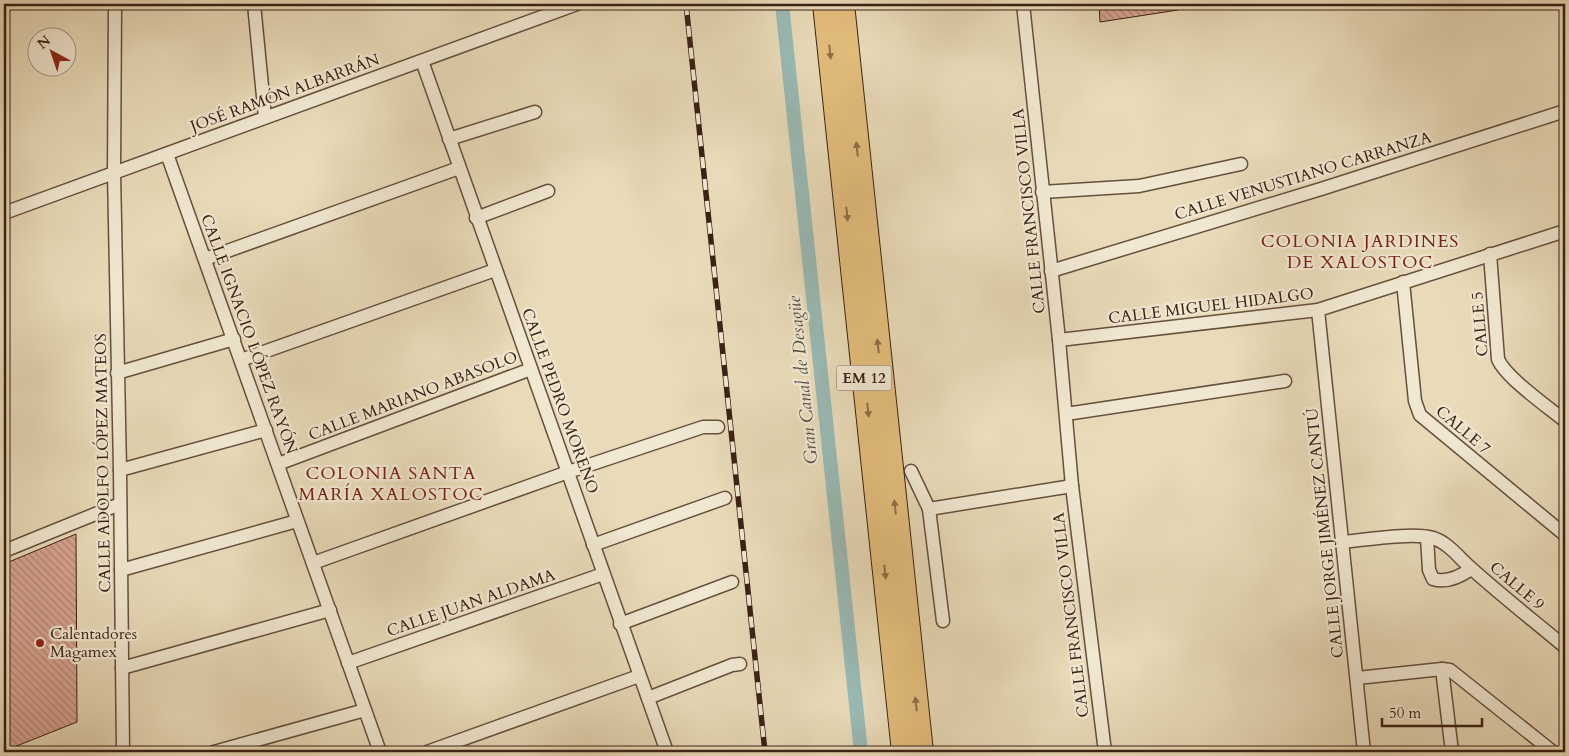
<svg xmlns="http://www.w3.org/2000/svg" width="1569" height="756" font-family="Cardo,serif">
  <style>
    .lines { fill: none; stroke-linecap: round; stroke-linejoin: round }
    .canal { stroke: #99bab5; stroke-width: 14 }
    .building { fill: url(#building-back-hatch); stroke: #3a2016 }
    .minor-casing { stroke: #664f3f; stroke-width: 15 }
    .motorway-casing { stroke: #3a2016; stroke-width: 26 }
    .minor { stroke: #f1e8d2; stroke-width: 12 }
    .motorway { stroke: #e4be7c; stroke-width: 24 }
    .rail-casing { stroke: #3a2016; stroke-width: 5.5 }
    .rail { stroke: #f1e8d2; stroke-width: 4; stroke-dasharray: 11; stroke-linecap: butt }
    .oneway { fill: #8f6f49 }
    .poi-dot { fill: #8f2418; stroke: #f1e8d2; stroke-width: 2 }
    .labels { text-anchor: middle; dominant-baseline: central; stroke-width: 4.5; stroke-linejoin: round; paint-order: stroke }
    .shield { fill: #f1e8d2; stroke: #715c4e; stroke-width: 1 }
    .shield-label { font-size: 15px; font-weight: bold; fill: #3a2016 }
    .street-label { font-size: 16px; fill: #3a2016; stroke: #f1e8d2 }
    .poi-label { font-size: 16px; fill: #3a2016; stroke: #f1e8d2; text-anchor: start }
    .neighbourhood-label { font-size: 18px; letter-spacing: 1px; fill: #7a1f14; stroke: #f1e8d2 }
    .water-label { font-size: 18px; font-style: italic; fill: #564e46; stroke: #f1e8d2 }
  </style>
  <defs>
    <pattern id="building-back-hatch" width="6" height="6" patternUnits="userSpaceOnUse" patternTransform="scale(1.25)"><rect width="6" height="6" fill="#d9a593"/><path d="M-1 5l2 2M0 0l6 6M5-1l2 2" fill="none" stroke="#b18677"/></pattern>
  </defs>
  <rect width="100%" height="100%" fill="#e9dbb9"/>
  <filter id="stains"><feTurbulence type="fractalNoise" baseFrequency=".004" numOctaves="4"/><feColorMatrix values="0 0 0 0 .2 0 0 0 0 .09 0 0 0 0 .02 0 0 0 .5 -.17"/></filter>
  <radialGradient id="worn" r=".72"><stop offset=".6" stop-color="#630" stop-opacity="0"/><stop offset="1" stop-color="#630" stop-opacity=".3"/></radialGradient>
  <g class="lines">
    <polyline class="canal" points="782,4 861,752"/>
  </g>
  <g class="building">
    <polygon points="1099,4 1177,4 1178,10 1100,22"/>
    <polygon points="76,534 77,722 4,751 4,564"/>
  </g>
  <g class="lines">
    <g class="minor-casing">
      <g id="minor">
        <polyline points="115,4 114,173 120,470 123,752"/>
        <polyline points="254,4 265,117"/>
        <polyline points="1023,4 1059,340 1072,486 1105,752"/>
        <polyline points="422,61 667,752"/>
        <polyline points="449,139 535,112"/>
        <polyline points="167,154 380,752"/>
        <polyline points="1042,192 1139,186 1241,164"/>
        <polyline points="4,213 577,4"/>
        <polyline points="476,218 548,191"/>
        <path d="M1490 254 1498 359C1505 377 1548 407 1565 421"/>
        <polyline points="205,259 459,168"/>
        <polyline points="1051,271 1321,189 1565,111"/>
        <polyline points="1403,282 1415,401 1420,415 1565,535"/>
        <polyline points="1318,310 1364,752"/>
        <polyline points="1059,340 1318,310 1565,231"/>
        <polyline points="241,360 495,270"/>
        <polyline points="117,373 234,339"/>
        <polyline points="1066,414 1285,381"/>
        <polyline points="278,464 531,369"/>
        <polyline points="120,470 266,430"/>
        <polyline points="911,471 929,509 943,621"/>
        <polyline points="929,509 1072,486"/>
        <path d="M1427 537 1429 570 1433 579C1446 583 1461 576 1471 569"/>
        <path d="M1342 542C1364 540 1414 532 1433 538 1449 543 1460 559 1472 569 1502 596 1534 621 1565 647"/>
        <polyline points="593,545 725,498"/>
        <polyline points="4,551 120,504"/>
        <polyline points="313,563 568,472 703,427 718,427"/>
        <polyline points="121,570 297,521"/>
        <polyline points="620,624 732,582"/>
        <polyline points="348,663 603,574"/>
        <polyline points="122,668 330,610"/>
        <polyline points="1442,669 1452,752"/>
        <polyline points="1357,678 1442,669 1450,670 1553,752"/>
        <polyline points="648,698 732,665 740,664"/>
        <polyline points="214,752 365,710"/>
        <polyline points="427,752 639,676"/>
      </g>
    </g>
    <g class="motorway-casing">
      <g id="motorway">
        <polyline points="825,4 904,752"/>
        <polyline points="842,4 921,752"/>
      </g>
    </g>
    <use href="#minor" class="minor"/>
    <use href="#motorway" class="motorway"/>
    <g class="rail-casing">
      <polyline id="rail" points="686,4 765,752"/>
    </g>
    <use href="#rail" class="rail"/>
  </g>
  <defs><path id="oneway-solid" d="M-6-.8H1V-3.2L6.5 0L1 3.2V.8H-6Z" transform="scale(1.25)"/></defs>
  <g class="oneway">
    <use href="#oneway-solid" transform="translate(830 52) rotate(84)"/>
    <use href="#oneway-solid" transform="translate(857 149) rotate(-96)"/>
    <use href="#oneway-solid" transform="translate(847 214) rotate(84)"/>
    <use href="#oneway-solid" transform="translate(878 346) rotate(-96)"/>
    <use href="#oneway-solid" transform="translate(868 410) rotate(84)"/>
    <use href="#oneway-solid" transform="translate(895 507) rotate(-96)"/>
    <use href="#oneway-solid" transform="translate(885 572) rotate(84)"/>
    <use href="#oneway-solid" transform="translate(916 704) rotate(-96)"/>
  </g>
  <circle class="poi-dot" cx="40" cy="643" r="5"/>
  <g class="labels">
    <rect class="shield" x="836.5" y="365.5" width="55" height="25" rx="4"/>
    <g class="shield-label">
      <text x="864" y="378">EM 12</text>
    </g>
    <g class="street-label">
      <text transform="translate(285 93) rotate(-20)">JOSÉ RAMÓN ALBARRÁN</text>
      <text transform="translate(1303 176) rotate(-17)">CALLE VENUSTIANO CARRANZA</text>
      <text transform="translate(1029 211) rotate(-96)">CALLE FRANCISCO VILLA</text>
      <text transform="translate(1211 306) rotate(-7)">CALLE MIGUEL HIDALGO</text>
      <text transform="translate(1480 324) rotate(-95)">CALLE 5</text>
      <text transform="translate(249 334) rotate(70)">CALLE IGNACIO LÓPEZ RAYÓN</text>
      <text transform="translate(413 396) rotate(-21)">CALLE MARIANO ABASOLO</text>
      <text transform="translate(560 401) rotate(70)">CALLE PEDRO MORENO</text>
      <text transform="translate(1463 430) rotate(40)">CALLE 7</text>
      <text transform="translate(103 463) rotate(-91)">CALLE ADOLFO LÓPEZ MATEOS</text>
      <text transform="translate(1325 533) rotate(-96)">CALLE JORGE JIMÉNEZ CANTÚ</text>
      <text transform="translate(1517 586) rotate(40)">CALLE 9</text>
      <text transform="translate(471 603) rotate(-19)">CALLE JUAN ALDAMA</text>
      <text transform="translate(1071 615) rotate(-97)">CALLE FRANCISCO VILLA</text>
    </g>
    <g class="poi-label">
      <text x="50" y="634">Calentadores<tspan x="50" dy="18">Magamex</tspan></text>
    </g>
    <g class="neighbourhood-label">
      <text x="1360" y="241">COLONIA JARDINES<tspan x="1360" dy="21">DE XALOSTOC</tspan></text>
      <text x="391" y="473">COLONIA SANTA<tspan x="391" dy="21">MARÍA XALOSTOC</tspan></text>
    </g>
    <g class="water-label">
      <text transform="translate(803 380) rotate(-96)">Gran Canal de Desagüe</text>
    </g>
  </g>
  <rect width="1569" height="756" fill="none" stroke="#e9dbb9" stroke-width="20"/>
  <rect x="5" y="5" width="1559" height="746" fill="none" stroke="#3a2016" stroke-width="2.5"/>
  <rect x="10" y="10" width="1549" height="736" fill="none" stroke="#3a2016"/>
  <g transform="translate(52 52) rotate(320)"><circle r="24" fill="#f1e8d2" stroke="#a89887"/>
  <path d="M0-4L9 19L0 12L-9 19Z" fill="#8f2418"/>
  <text y="-8" font-size="14" font-weight="bold" text-anchor="middle" fill="#3a2016">N</text>
  </g>
  <path d="M1382 718v8h100v-8" fill="none" stroke="#3a2016" stroke-width="2.5"/>
  <text x="1389" y="718" font-size="15" fill="#3a2016" stroke="#f1e8d2" stroke-width="4" paint-order="stroke">50 m</text>
  <rect width="100%" height="100%" filter="url(#stains)"/>
  <rect width="100%" height="100%" fill="url(#worn)"/>
</svg>
